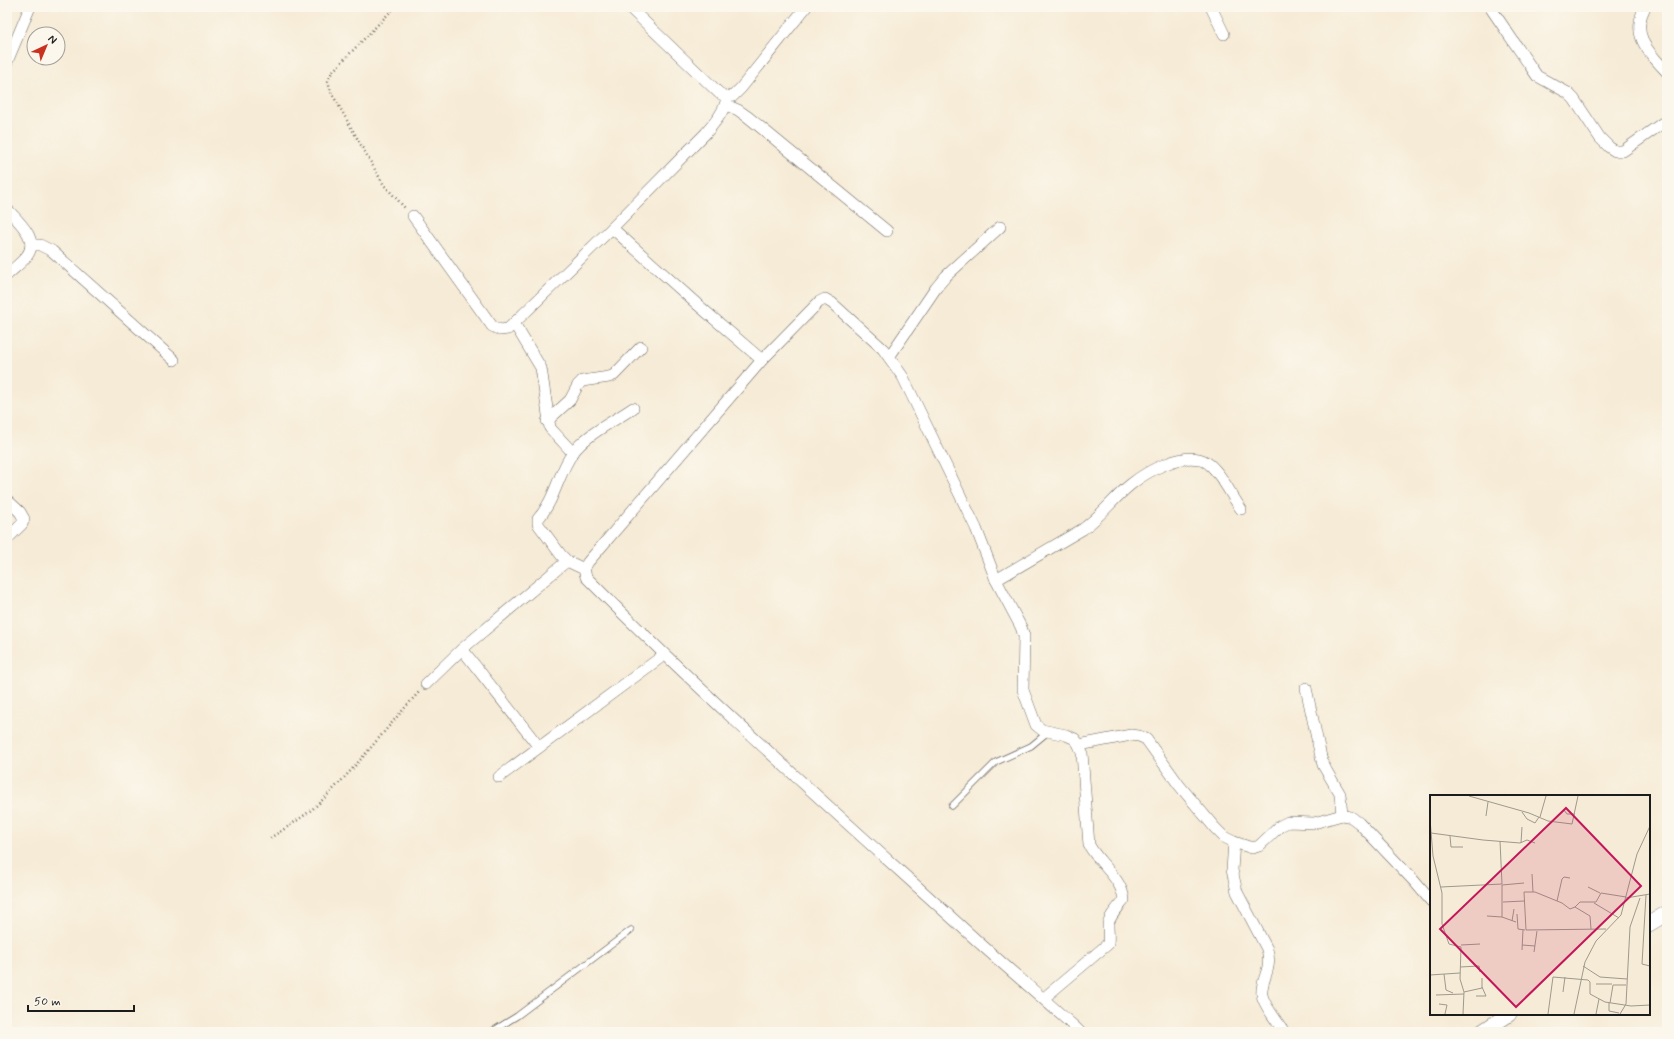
<svg xmlns="http://www.w3.org/2000/svg" width="1674" height="1039" font-family="Mynerve,sans-serif">
  <style>
    .lines { fill: none; stroke-linecap: round; stroke-linejoin: round }
    .lane-casing { stroke: #68645d; stroke-width: 7 }
    .street-casing { stroke: #68645d; stroke-width: 12 }
    .secondary-casing { stroke: #68645d; stroke-width: 16 }
    .path { stroke: #68645d; stroke-width: 2.5; stroke-dasharray: 1 3; stroke-linecap: butt }
    .lane { stroke: #fff; stroke-width: 5.5 }
    .street { stroke: #fff; stroke-width: 11 }
    .secondary { stroke: #fff; stroke-width: 15 }
    .inset-road { fill: none; stroke: #9f988c; stroke-width: 1 }
    .view { fill: #c2185b; fill-opacity: 0.15; stroke: #c2185b; stroke-width: 2 }
    .inset-edge { fill: none; stroke: #1c1c1c; stroke-width: 2 }
  </style>
  <rect width="100%" height="100%" fill="#fbf7ec"/>
  <filter id="ink" filterUnits="userSpaceOnUse"><feTurbulence type="fractalNoise" baseFrequency=".025" numOctaves="2"/><feDisplacementMap in="SourceGraphic" scale="8" xChannelSelector="R" yChannelSelector="G"/><feConvolveMatrix kernelMatrix="1 2 1 2 8 2 1 2 1" color-interpolation-filters="sRGB"/></filter>
  <filter id="wash" filterUnits="userSpaceOnUse"><feTurbulence type="fractalNoise" baseFrequency=".012" numOctaves="4" result="noise"/><feDisplacementMap in="SourceGraphic" scale="16" xChannelSelector="R" yChannelSelector="G"/><feGaussianBlur stdDeviation="0.9" result="paint"/><feColorMatrix in="noise" values="0 0 0 0 0 0 0 0 0 0 0 0 0 0 0 0 0 1.4 0 .05"/><feComposite in="paint" operator="in"/></filter>
  <g filter="url(#wash)">
    <rect width="100%" height="100%" fill="#f6ebd6"/>
  </g>
  <g filter="url(#ink)">
    <g class="lines">
      <g class="lane-casing">
        <g id="lane">
          <polyline points="952,806 996,762 1031,746 1048,732"/>
          <polyline points="491,1032 517,1016 631,930"/>
        </g>
      </g>
      <g class="street-casing">
        <g id="street">
          <polyline points="629,7 719,93 727,97 733,96 741,88 806,7"/>
          <polyline points="1211,7 1224,34"/>
          <polyline points="1490,7 1537,76 1568,93 1574,99 1600,138 1609,147 1615,151 1623,151 1667,120"/>
          <path d="M1645 7C1630 35 1649 53 1667 72"/>
          <polyline points="7,62 30,7"/>
          <polyline points="726,105 738,110 748,117 887,231"/>
          <path d="M7 209C18 221 41 240 26 257 20 264 13 269 7 275"/>
          <path d="M413 216 492 326 500 330 508 329 612 228 706 133C715 122 725 111 727 97"/>
          <polyline points="612,228 698,305 762,360"/>
          <polyline points="31,245 40,245 52,251 174,360"/>
          <polyline points="514,323 541,368 550,428 573,453"/>
          <polyline points="889,357 936,288 946,276 1000,227"/>
          <polyline points="547,421 570,400 578,385 582,381 609,377 614,375 641,347"/>
          <polyline points="7,500 20,512 24,519 22,524 7,539"/>
          <path d="M584 569 567 561 561 555 541 528 538 524V519C555 500 558 474 572 454 586 434 613 422 633 408"/>
          <path d="M996 580 1083 529C1101 516 1113 499 1130 485 1147 471 1185 450 1206 462 1219 469 1232 497 1241 509"/>
          <polyline points="462,649 539,747"/>
          <polyline points="426,684 462,649 567,561"/>
          <polyline points="1306,688 1321,757 1323,765 1340,794 1342,815"/>
          <polyline points="1079,745 1131,735 1139,736 1146,739 1179,785 1215,828 1224,837 1234,842 1252,848 1259,846 1280,826 1288,822 1314,823 1342,815 1351,817 1359,823 1414,881 1431,901"/>
          <polyline points="499,777 664,655"/>
          <path d="M1234 842 1232 870 1237 892 1267 949C1273 971 1260 979 1262 995 1264 1006 1278 1022 1284 1032"/>
          <path d="M1044 998 1108 944C1109 936 1108 932 1108 925 1109 916 1119 907 1124 900 1122 878 1099 864 1089 845L1082 753 1079 745 1075 739 1066 735 1042 730 1036 725 1023 690 1024 636 1021 627 996 580 976 528 903 377 883 349 832 303 825 299 819 302 762 360 588 562 584 569 586 577C710 702 843 819 974 938 1009 970 1046 1000 1080 1032"/>
        </g>
      </g>
      <g class="secondary-casing">
        <g id="secondary">
          <polyline points="1649,924 1667,913"/>
          <polyline points="1482,1032 1509,1014"/>
        </g>
      </g>
      <g class="path">
        <polyline points="395,7 332,72 328,81 331,92 378,175 384,185 405,208"/>
        <path d="M270 838C286 828 302 818 316 806 354 771 384 730 419 692"/>
      </g>
      <use href="#lane" class="lane"/>
      <use href="#street" class="street"/>
      <use href="#secondary" class="secondary"/>
    </g>
  </g>
  <g transform="translate(1430 795)">
    <rect width="220" height="220" fill="#f6ebd6"/>
    <path class="inset-road" d="M39 1 99 18 118 26 142 29 148 1M134 15 137 19H145M92 17 97 24 105 28 109 22M56 21 58 7M110 22 116 1M0 24 3 61 12 98V129L19 149 31 152 30 184 34 197 33 219M1 38 53 45 90 48 97 45 105 48M20 41 21 52H33M91 48 92 32M102 79 103 97M72 90 94 88M11 92 72 89 70 46M158 92 170 98M216 100 212 169 220 171M196 103 220 99M127 106 132 84 134 82 140 83M73 107 94 106M164 108 189 123M145 112 150 107H166L171 98 196 102M87 119 88 134 95 135M57 121 72 122V90M72 122 86 127M82 126 84 114M161 134 160 121 145 112 140 114 132 108 105 97H94L96 135 176 134M31 150 50 149M92 150 105 151M92 155 93 135M104 157 107 136M153 171 170 182 197 184M30 172 49 171 50 177M14 179 16 195 23 198M0 180 30 178M166 189H182M34 197 52 193V183M133 197 135 182M6 200 34 199M46 201H56L52 192M179 208V216L189 218M180 208 183 190H196M9 209 17 210 15 219M118 219 123 182 158 185 160 187V199L175 207 201 211 220 210M144 219 155 167 166 146 191 120 207 59 220 31M166 219 169 204M190 219 196 209 200 132 210 103"/>
    <path class="view" d="M136 13 211 91 86 212 10 134Z"/>
    <rect width="220" height="220" class="inset-edge"/>
  </g>
  <rect width="1674" height="1039" fill="none" stroke="#fbf7ec" stroke-width="24"/>
  <g transform="translate(46 46) rotate(44)"><circle r="19" fill="#fbf7ec" stroke="#a29f99"/>
  <path d="M0-3L7 15L0 10L-7 15Z" fill="#c8321e"/>
  <text y="-6" font-size="11" font-weight="bold" text-anchor="middle" fill="#1c1c1c">N</text>
  </g>
  <path d="M28 1005v6h106v-6" fill="none" stroke="#1c1c1c" stroke-width="2"/>
  <text x="34" y="1005" font-size="12" fill="#1c1c1c" stroke="#fbf7ec" stroke-width="3" paint-order="stroke">50 m</text>
</svg>
